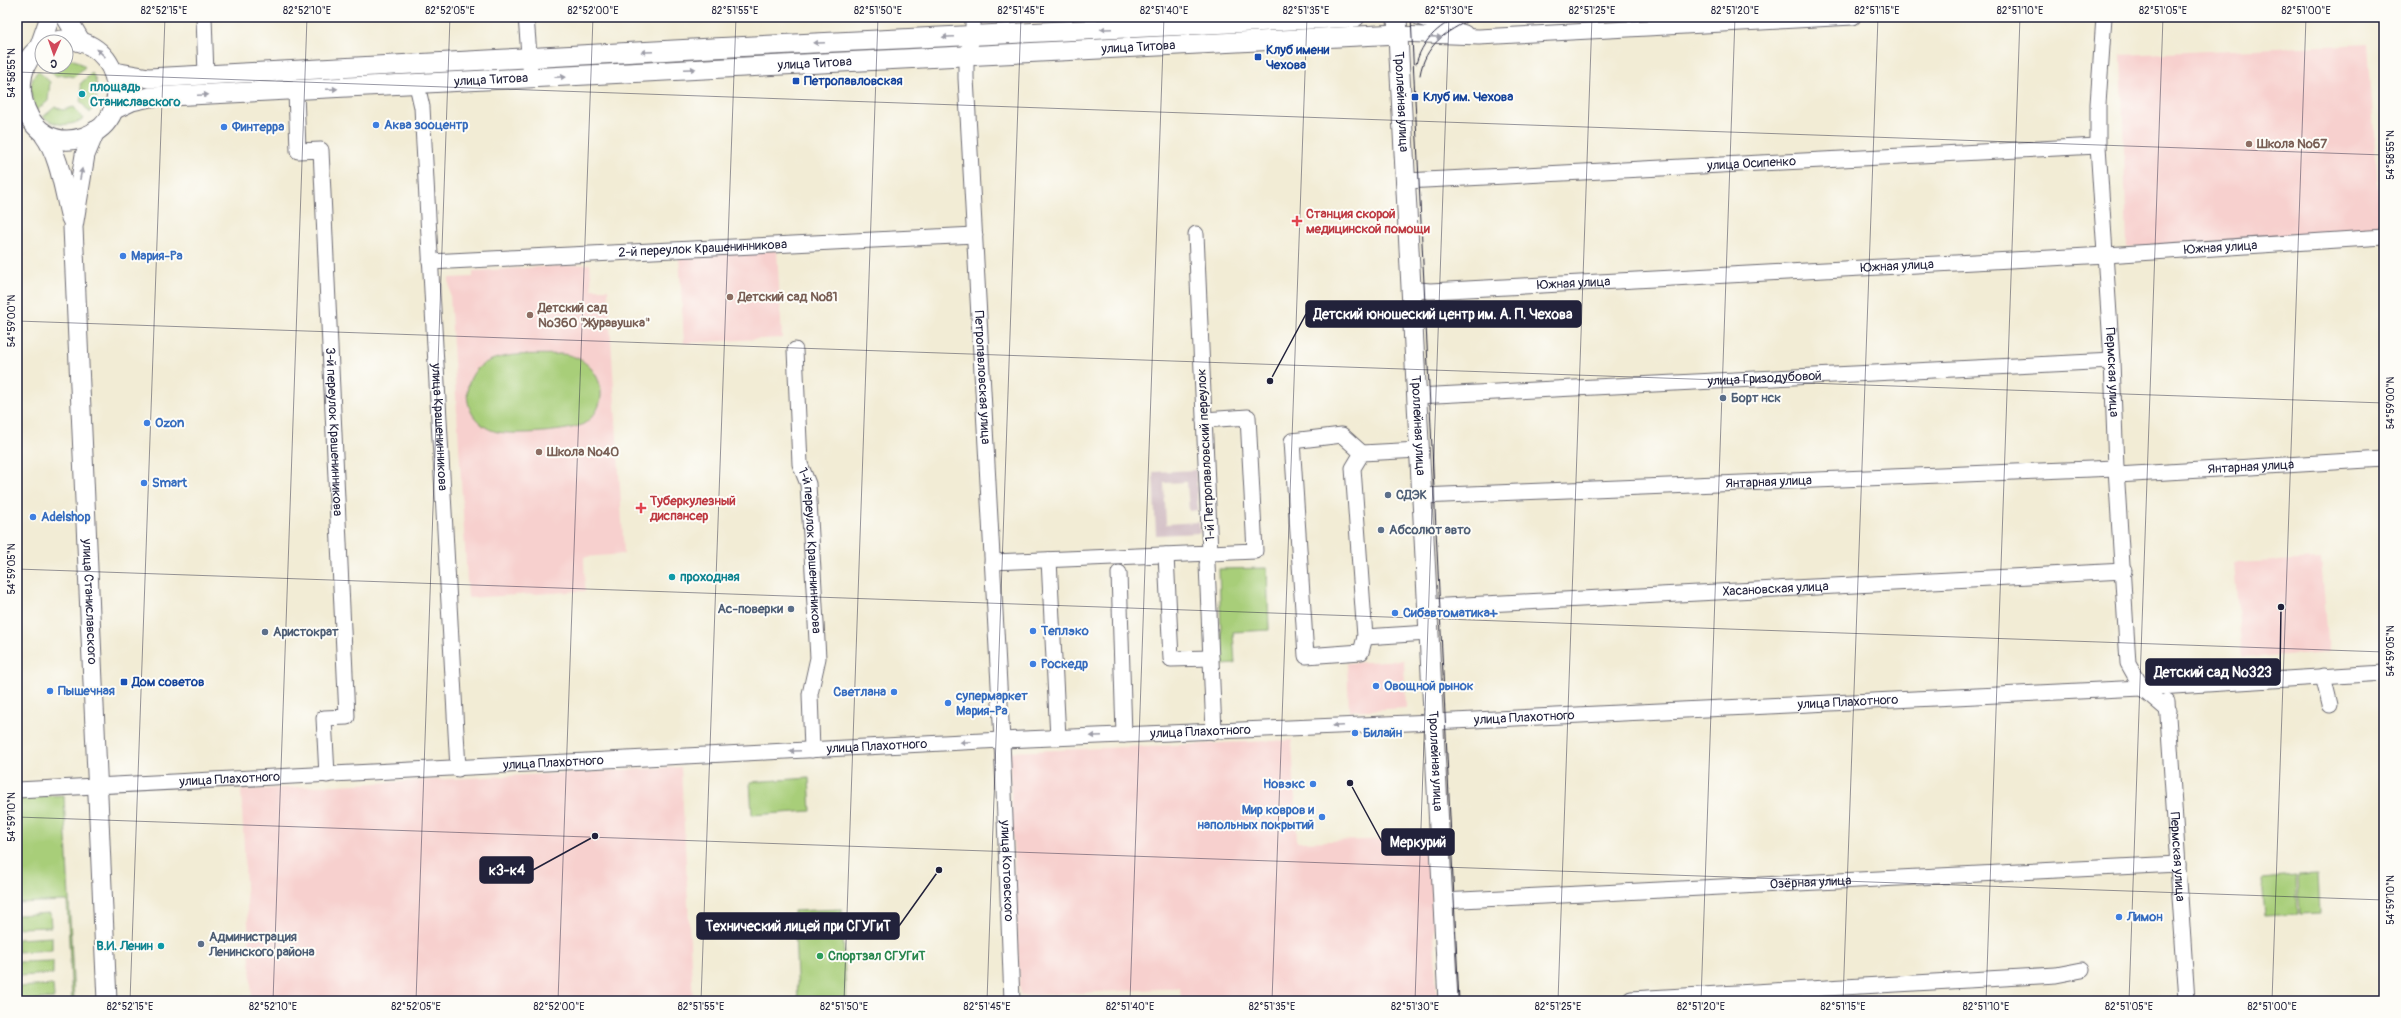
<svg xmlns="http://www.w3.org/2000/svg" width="2401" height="1018" font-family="Pangolin,sans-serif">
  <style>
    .built { fill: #f7d0ce }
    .industrial { fill: #d2bec4 }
    .green { fill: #a8ce79; stroke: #65785a }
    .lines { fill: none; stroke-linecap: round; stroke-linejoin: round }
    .minor-casing { stroke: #6b6971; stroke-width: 17 }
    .major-casing { stroke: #6b6971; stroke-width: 21 }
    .minor { stroke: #fff; stroke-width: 15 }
    .major { stroke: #fff; stroke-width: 19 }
    .tram { stroke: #22223b; stroke-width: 1 }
    .oneway { fill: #9c9ca7 }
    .ticks { fill: none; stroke: #22223b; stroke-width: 1; stroke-opacity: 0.45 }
    .transit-dot { fill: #1a4fb4; stroke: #fdfcf7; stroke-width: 1.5 }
    .culture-dot { fill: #0f9aa8; stroke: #fdfcf7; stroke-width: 1.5 }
    .shop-dot { fill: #3f7fe0; stroke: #fdfcf7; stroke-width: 1.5 }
    .education-dot { fill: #8d6e63; stroke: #fdfcf7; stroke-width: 1.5 }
    .health-dot { fill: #e0444e; stroke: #fdfcf7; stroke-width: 1.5 }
    .service-dot { fill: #5c6f8a; stroke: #fdfcf7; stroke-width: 1.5 }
    .leisure-dot { fill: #2e9e5b; stroke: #fdfcf7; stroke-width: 1.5 }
    .labels { text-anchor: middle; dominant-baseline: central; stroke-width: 4; stroke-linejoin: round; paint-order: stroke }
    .street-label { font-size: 13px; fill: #22223b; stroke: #fdfcf7 }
    .transit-label { font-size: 13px; font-weight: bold; fill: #164399; stroke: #fdfcf7; text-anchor: start }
    .culture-label { font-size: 13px; font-weight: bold; fill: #0d838f; stroke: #fdfcf7; text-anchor: start }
    .shop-label { font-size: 13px; font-weight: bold; fill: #366cbe; stroke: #fdfcf7; text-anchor: start }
    .education-label { font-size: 13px; font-weight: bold; fill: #785e54; stroke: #fdfcf7; text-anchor: start }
    .health-label { font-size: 13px; font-weight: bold; fill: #be3a42; stroke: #fdfcf7; text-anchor: start }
    .service-label { font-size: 13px; font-weight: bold; fill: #4e5e75; stroke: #fdfcf7; text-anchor: start }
    .leisure-label { font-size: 13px; font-weight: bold; fill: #27864d; stroke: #fdfcf7; text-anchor: start }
    .leader { fill: none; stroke: #22223b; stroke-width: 1.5 }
    .callout-dot { fill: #22223b; stroke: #fdfcf7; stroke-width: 1.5 }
    .callout { fill: #22223b; stroke: #22223b; stroke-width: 1.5 }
    .callout-label { font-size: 14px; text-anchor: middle; font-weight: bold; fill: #fff }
    .neatline { fill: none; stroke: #22223b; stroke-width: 1.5 }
    .ticks-label { font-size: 10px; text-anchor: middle; fill: #22223b }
  </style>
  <rect width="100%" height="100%" fill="#fdfcf7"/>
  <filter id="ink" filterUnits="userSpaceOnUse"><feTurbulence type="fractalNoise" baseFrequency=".025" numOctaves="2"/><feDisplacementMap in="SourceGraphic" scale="8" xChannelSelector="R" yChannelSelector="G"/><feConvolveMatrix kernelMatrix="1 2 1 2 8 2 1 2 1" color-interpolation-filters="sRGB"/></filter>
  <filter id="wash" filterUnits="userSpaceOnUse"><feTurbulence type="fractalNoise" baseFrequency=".012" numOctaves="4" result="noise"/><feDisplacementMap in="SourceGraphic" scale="16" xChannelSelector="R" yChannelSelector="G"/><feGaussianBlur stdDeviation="0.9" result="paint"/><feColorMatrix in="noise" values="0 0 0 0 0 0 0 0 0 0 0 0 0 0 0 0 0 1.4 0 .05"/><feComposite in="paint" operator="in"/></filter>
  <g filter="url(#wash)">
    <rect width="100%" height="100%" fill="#f2ecd5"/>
    <g class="built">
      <polygon points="2368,44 2381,233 2127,248 2121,55"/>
      <polygon points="777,250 782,338 684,343 679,255"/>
      <polygon points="590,264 592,289 608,289 624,554 584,557 585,591 468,598 449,278 473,277 473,271"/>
      <polygon points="2321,559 2329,652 2242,658 2234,563"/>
      <polygon points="1404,660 1406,708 1349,711 1347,663"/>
      <polygon points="1292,740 1297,842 1430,838 1437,1001 1181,1001 1180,988 1020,996 1009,752"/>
      <polygon points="681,767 693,1001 252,1001 241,790"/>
    </g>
    <polygon class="industrial" points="1196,470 1198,510 1189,511 1187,482 1164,483 1166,524 1199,522 1200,533 1156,535 1153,472"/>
    <g class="green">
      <polygon points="66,58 77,61 85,67 74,77 65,75 55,76 46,66 66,66"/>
      <path d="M38 71 50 82 48 101 36 111C31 97 27 83 38 71Z"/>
      <path d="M92 73C100 86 98 100 90 113L80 101 82 93 80 84Z"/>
      <path d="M55 107 63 110 74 107 83 119C70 127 55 126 43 117Z"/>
      <path d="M561 354C597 356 617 400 585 423 573 432 513 435 498 432 488 430 479 424 473 415 468 407 466 396 468 386 477 347 531 356 561 354Z"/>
      <polygon points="1267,568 1269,630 1233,632 1235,664 1222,665 1219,569"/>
      <polygon points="809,778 811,811 752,815 750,782"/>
      <polygon points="64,795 74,1001 72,1001 67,901 17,903 17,798"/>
      <polygon points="2317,875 2319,913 2300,914 2298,876"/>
      <polygon points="2296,876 2298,914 2264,916 2261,879"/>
      <polygon points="842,909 846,1001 798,1001 794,911"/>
      <polygon points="50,913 51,927 17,928 17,915"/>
      <polygon points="52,937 52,950 17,952 17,939"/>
      <polygon points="53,961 53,974 17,976 17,962"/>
      <polygon points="53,985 54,998 17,1001 17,987"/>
    </g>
  </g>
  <g filter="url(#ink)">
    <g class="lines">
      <g class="minor-casing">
        <g id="minor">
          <polyline points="204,17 206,75"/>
          <polyline points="526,17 530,67"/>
          <path id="s1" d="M973 17V36L966 58V78L1002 740 1012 1001"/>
          <polyline points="1418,17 1465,33"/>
          <path id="s2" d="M2104 17 2098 104V146L2112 361 2116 468 2128 663 2142 688 2169 711"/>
          <polyline points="1398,34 1479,37 1853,17"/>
          <path id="s3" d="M417 85 422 107 458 769"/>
          <path id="s4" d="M296 91 298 151 321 150 347 717 324 718 327 775"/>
          <path id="s5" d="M1405 181 2098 146"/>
          <path id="s6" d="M430 262 975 235"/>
          <path id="s7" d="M1410 289 1430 291 2106 255 2384 237"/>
          <path id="s8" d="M795 350 800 464 808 484 818 658 810 694 812 750"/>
          <path id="s9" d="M1416 396 2112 361"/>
          <polyline points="1204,420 1248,417 1255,551 1210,553"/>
          <polyline points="1419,450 1362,453 1353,468 1365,637 1428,633"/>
          <polyline points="1362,453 1342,435 1292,441 1306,656 1361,652 1365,637"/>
          <path id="s10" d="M2117 475 2384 459"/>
          <path id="s11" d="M1421 496 2116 468"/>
          <polyline points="1166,555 1171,659 1211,658"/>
          <polyline points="1049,560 1058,738"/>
          <polyline points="992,562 1210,553 1196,234"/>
          <polyline points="1207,564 1214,732"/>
          <polyline points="1119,573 1124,735"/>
          <path id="s12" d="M1427 607 2124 571"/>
          <polyline points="2323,676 2330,705"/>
          <path id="s13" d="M2167 701 2187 1001"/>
          <path id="s14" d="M17 790 1002 740 1433 722 2142 688 2384 673"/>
          <path id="s15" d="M1442 901 2178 864"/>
          <polyline points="1629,1001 1631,999 2056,975 2082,970"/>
        </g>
      </g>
      <g class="major-casing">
        <g id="major">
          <polyline points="66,17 81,42"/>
          <path id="s16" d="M1397 17 1448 1001"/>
          <path d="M42 46C0 73 26 157 84 137 143 117 116 25 52 42"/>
          <polyline points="39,48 50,17"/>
          <polyline points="114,72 149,78 712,48 1355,17"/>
          <path id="s17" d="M113 110 132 101 150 97 1398 34"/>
          <path id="s18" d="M95 131 85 155 73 227 107 1001"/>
          <path d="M44 135C60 156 64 192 71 218"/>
        </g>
      </g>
      <use href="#minor" class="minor"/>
      <use href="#major" class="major"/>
      <g class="tram">
        <polyline points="1411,17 1459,1001"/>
        <polyline points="1466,19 1510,17"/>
        <path d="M1416 64C1422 41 1437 27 1458 17"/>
        <path d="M1420 75C1425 45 1446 31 1472 19"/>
      </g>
    </g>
    <defs><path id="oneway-solid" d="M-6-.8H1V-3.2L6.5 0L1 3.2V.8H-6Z"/></defs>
    <g class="oneway">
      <use href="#oneway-solid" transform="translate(1106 29) rotate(177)"/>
      <use href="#oneway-solid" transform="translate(948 37) rotate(177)"/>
      <use href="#oneway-solid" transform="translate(1436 37) rotate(4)"/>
      <use href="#oneway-solid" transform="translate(819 43) rotate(177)"/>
      <use href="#oneway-solid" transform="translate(647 52) rotate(177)"/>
      <use href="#oneway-solid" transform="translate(101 53) rotate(-137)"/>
      <use href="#oneway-solid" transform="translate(690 69) rotate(-3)"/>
      <use href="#oneway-solid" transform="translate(560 77) rotate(-3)"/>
      <use href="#oneway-solid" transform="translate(332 89) rotate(-3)"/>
      <use href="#oneway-solid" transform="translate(203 95) rotate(-2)"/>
      <use href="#oneway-solid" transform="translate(81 174) rotate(-79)"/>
      <use href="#oneway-solid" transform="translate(1338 726) rotate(178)"/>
      <use href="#oneway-solid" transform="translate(1096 736) rotate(178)"/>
      <use href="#oneway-solid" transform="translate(966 742) rotate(177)"/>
      <use href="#oneway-solid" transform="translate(795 751) rotate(177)"/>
    </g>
  </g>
  <path class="ticks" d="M17 72 2384 155M17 155 22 17M17 321 2384 403M17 569 2384 652M17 817 2384 900M130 1001 165 17M273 1001 307 17M416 1001 450 17M558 1001 593 17M701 1001 736 17M844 1001 878 17M987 1001 1021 17M1130 1001 1164 17M1272 1001 1307 17M1415 1001 1449 17M1558 1001 1592 17M1701 1001 1735 17M1843 1001 1878 17M1986 1001 2020 17M2129 1001 2163 17M2272 1001 2306 17"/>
  <g class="transit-dot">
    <rect x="1254" y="53" width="8" height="8" rx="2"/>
    <rect x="792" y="77" width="8" height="8" rx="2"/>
    <rect x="1411" y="93" width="8" height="8" rx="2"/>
    <rect x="120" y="678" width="8" height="8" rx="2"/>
  </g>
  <g class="culture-dot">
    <circle cx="82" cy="94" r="4"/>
    <circle cx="672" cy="577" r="4"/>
    <circle cx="161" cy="946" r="4"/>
  </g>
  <g class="shop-dot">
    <circle cx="376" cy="125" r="4"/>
    <circle cx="224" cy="127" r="4"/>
    <circle cx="123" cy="256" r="4"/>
    <circle cx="147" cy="423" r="4"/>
    <circle cx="144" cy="483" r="4"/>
    <circle cx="33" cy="517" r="4"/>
    <circle cx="1395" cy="613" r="4"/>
    <circle cx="1033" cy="631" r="4"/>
    <circle cx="1033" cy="664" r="4"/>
    <circle cx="1376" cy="686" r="4"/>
    <circle cx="50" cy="691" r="4"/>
    <circle cx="894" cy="692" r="4"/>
    <circle cx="948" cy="703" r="4"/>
    <circle cx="1355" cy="733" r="4"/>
    <circle cx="1313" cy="784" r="4"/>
    <circle cx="1322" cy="817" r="4"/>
    <circle cx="2119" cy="917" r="4"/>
  </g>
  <g class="education-dot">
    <circle cx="2249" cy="144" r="4"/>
    <circle cx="730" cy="297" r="4"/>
    <circle cx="530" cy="315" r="4"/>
    <circle cx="539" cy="452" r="4"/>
  </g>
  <g class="health-dot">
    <path d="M1295 215h4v4h4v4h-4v4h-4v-4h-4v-4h4z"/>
    <path d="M639 502h4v4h4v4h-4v4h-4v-4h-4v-4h4z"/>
  </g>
  <g class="service-dot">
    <circle cx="1723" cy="398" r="4"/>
    <circle cx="1388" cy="495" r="4"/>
    <circle cx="1381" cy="530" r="4"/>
    <circle cx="791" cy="609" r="4"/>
    <circle cx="265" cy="632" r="4"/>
    <circle cx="201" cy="944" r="4"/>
  </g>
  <circle class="leisure-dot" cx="820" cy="956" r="4"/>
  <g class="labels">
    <g class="street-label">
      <text stroke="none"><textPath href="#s17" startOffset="1029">улица Титова</textPath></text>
      <text stroke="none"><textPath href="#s17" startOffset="705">улица Титова</textPath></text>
      <text stroke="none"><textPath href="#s17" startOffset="381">улица Титова</textPath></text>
      <text stroke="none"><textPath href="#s16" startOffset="85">Троллейная улица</textPath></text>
      <text stroke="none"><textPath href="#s5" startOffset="347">улица Осипенко</textPath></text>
      <text stroke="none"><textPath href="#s7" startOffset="812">Южная улица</textPath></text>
      <text stroke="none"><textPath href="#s6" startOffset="273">2-й переулок Крашенинникова</textPath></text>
      <text stroke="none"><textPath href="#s7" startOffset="488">Южная улица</textPath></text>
      <text stroke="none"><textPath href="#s7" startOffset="164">Южная улица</textPath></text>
      <text stroke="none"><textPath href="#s2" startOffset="356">Пермская улица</textPath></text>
      <text stroke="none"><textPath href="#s1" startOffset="362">Петропавловская улица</textPath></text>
      <text stroke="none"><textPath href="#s9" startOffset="349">улица Гризодубовой</textPath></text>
      <text stroke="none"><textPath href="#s16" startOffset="409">Троллейная улица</textPath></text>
      <text stroke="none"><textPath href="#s3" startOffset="343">улица Крашенинникова</textPath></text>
      <text stroke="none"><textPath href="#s4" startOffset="365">3-й переулок Крашенинникова</textPath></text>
      <text transform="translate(1206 455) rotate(-93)">1-й Петропавловский переулок</text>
      <text stroke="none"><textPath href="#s10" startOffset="134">Янтарная улица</textPath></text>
      <text stroke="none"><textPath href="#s11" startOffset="348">Янтарная улица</textPath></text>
      <text stroke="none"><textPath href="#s8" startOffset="202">1-й переулок Крашенинникова</textPath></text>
      <text stroke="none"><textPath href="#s12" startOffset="349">Хасановская улица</textPath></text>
      <text stroke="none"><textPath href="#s18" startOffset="474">улица Станиславского</textPath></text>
      <text stroke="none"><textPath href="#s14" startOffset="1833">улица Плахотного</textPath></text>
      <text stroke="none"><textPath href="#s14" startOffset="1509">улица Плахотного</textPath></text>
      <text stroke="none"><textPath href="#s14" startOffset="1185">улица Плахотного</textPath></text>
      <text stroke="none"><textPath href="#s14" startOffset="861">улица Плахотного</textPath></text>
      <text stroke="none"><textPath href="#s16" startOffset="745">Троллейная улица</textPath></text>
      <text stroke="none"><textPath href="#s14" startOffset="537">улица Плахотного</textPath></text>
      <text stroke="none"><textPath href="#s14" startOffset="213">улица Плахотного</textPath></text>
      <text stroke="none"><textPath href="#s13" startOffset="156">Пермская улица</textPath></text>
      <text stroke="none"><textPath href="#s1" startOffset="856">улица Котовского</textPath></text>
      <text stroke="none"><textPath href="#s15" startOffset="369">Озёрная улица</textPath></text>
    </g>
    <g class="transit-label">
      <text x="1266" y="50">Клуб имени<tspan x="1266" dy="15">Чехова</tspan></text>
      <text x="804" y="81">Петропавловская</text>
      <text x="1423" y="97">Клуб им. Чехова</text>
      <text x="132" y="682">Дом советов</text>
    </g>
    <g class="culture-label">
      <text x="90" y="87">площадь<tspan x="90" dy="15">Станиславского</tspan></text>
      <text x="680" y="577">проходная</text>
      <text x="153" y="946" text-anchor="end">В.И. Ленин</text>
    </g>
    <g class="shop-label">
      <text x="384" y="125">Аква зооцентр</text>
      <text x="232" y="127">Финтерра</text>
      <text x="131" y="256">Мария-Ра</text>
      <text x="155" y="423">Ozon</text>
      <text x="152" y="483">Smart</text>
      <text x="41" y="517">Adelshop</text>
      <text x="1403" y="613">Сибавтоматика+</text>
      <text x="1041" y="631">Теплэко</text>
      <text x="1041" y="664">Роскедр</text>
      <text x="1384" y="686">Овощной рынок</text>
      <text x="58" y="691">Пышечная</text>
      <text x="886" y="692" text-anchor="end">Светлана</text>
      <text x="956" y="696">супермаркет<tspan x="956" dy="15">Мария-Ра</tspan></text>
      <text x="1363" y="733">Билайн</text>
      <text x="1305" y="784" text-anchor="end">Новэкс</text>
      <text x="1314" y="810" text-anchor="end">Мир ковров и<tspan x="1314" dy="15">напольных покрытий</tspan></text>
      <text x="2127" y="917">Лимон</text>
    </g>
    <g class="education-label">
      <text x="2257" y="144">Школа №67</text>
      <text x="738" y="297">Детский сад №81</text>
      <text x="538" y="308">Детский сад<tspan x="538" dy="15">№360 "Журавушка"</tspan></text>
      <text x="547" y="452">Школа №40</text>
    </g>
    <g class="health-label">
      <text x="1306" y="214">Станция скорой<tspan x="1306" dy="15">медицинской помощи</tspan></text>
      <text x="650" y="501">Туберкулезный<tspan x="650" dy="15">диспансер</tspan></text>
    </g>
    <g class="service-label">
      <text x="1731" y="398">Борт нск</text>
      <text x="1396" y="495">СДЭК</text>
      <text x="1389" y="530">Абсолют авто</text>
      <text x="783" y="609" text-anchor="end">Ас-поверки</text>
      <text x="273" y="632">Аристократ</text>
      <text x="209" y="937">Администрация<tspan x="209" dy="15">Ленинского района</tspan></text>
    </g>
    <g class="leisure-label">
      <text x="828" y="956">Спортзал СГУГиТ</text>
    </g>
  </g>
  <path class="leader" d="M1270 381L1306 314M2281 607L2280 672M1350 783L1382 842M595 836L533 870M939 870L899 926"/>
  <g class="callout-dot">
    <circle cx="1270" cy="381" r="4"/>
    <circle cx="2281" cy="607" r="4"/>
    <circle cx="1350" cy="783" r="4"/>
    <circle cx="595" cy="836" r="4"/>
    <circle cx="939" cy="870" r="4"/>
  </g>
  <g class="callout">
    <rect x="1306" y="301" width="275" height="26" rx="4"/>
    <rect x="2146" y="659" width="134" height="26" rx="4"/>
    <rect x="1382" y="829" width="72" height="26" rx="4"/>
    <rect x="480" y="857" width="53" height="26" rx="4"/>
    <rect x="697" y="913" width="202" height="26" rx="4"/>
  </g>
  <g class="callout-label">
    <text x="1443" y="319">Детский юношеский центр им. А. П. Чехова</text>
    <text x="2213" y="677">Детский сад №323</text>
    <text x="1418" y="847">Меркурий</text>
    <text x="507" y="875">к3-к4</text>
    <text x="798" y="931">Технический лицей при СГУГиТ</text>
  </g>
  <rect width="2401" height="1018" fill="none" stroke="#fdfcf7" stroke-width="44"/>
  <g transform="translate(54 54) rotate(182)"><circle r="19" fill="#fdfcf7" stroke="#a5a5ac"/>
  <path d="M0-3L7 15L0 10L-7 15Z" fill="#d1495b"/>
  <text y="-6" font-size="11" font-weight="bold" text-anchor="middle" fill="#22223b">С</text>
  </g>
  <rect x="22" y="22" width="2357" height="974" class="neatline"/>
  <g class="ticks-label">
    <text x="164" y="14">82°52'15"E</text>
    <text x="307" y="14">82°52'10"E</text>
    <text x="450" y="14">82°52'05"E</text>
    <text x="593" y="14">82°52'00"E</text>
    <text x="735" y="14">82°51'55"E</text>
    <text x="878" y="14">82°51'50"E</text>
    <text x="1021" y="14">82°51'45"E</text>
    <text x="1164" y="14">82°51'40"E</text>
    <text x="1306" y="14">82°51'35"E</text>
    <text x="1449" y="14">82°51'30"E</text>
    <text x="1592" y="14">82°51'25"E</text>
    <text x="1735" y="14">82°51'20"E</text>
    <text x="1877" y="14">82°51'15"E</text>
    <text x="2020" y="14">82°51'10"E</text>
    <text x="2163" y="14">82°51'05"E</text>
    <text x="2306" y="14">82°51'00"E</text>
    <text transform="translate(11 73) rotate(-90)" y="4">54°58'55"N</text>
    <text transform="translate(2390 155) rotate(-90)" y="4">54°58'55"N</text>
    <text transform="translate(11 321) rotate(-90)" y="4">54°59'00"N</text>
    <text transform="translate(2390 403) rotate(-90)" y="4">54°59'00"N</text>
    <text transform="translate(11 569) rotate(-90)" y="4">54°59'05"N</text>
    <text transform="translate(2390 651) rotate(-90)" y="4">54°59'05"N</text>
    <text transform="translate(11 817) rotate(-90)" y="4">54°59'10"N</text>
    <text transform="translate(2390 900) rotate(-90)" y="4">54°59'10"N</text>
    <text x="130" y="1010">82°52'15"E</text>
    <text x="273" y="1010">82°52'10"E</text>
    <text x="416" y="1010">82°52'05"E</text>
    <text x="559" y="1010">82°52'00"E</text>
    <text x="701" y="1010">82°51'55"E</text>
    <text x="844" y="1010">82°51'50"E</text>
    <text x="987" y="1010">82°51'45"E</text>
    <text x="1130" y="1010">82°51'40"E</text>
    <text x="1272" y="1010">82°51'35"E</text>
    <text x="1415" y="1010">82°51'30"E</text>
    <text x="1558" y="1010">82°51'25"E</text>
    <text x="1701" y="1010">82°51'20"E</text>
    <text x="1843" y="1010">82°51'15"E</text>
    <text x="1986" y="1010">82°51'10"E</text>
    <text x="2129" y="1010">82°51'05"E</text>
    <text x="2272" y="1010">82°51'00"E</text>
  </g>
</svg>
